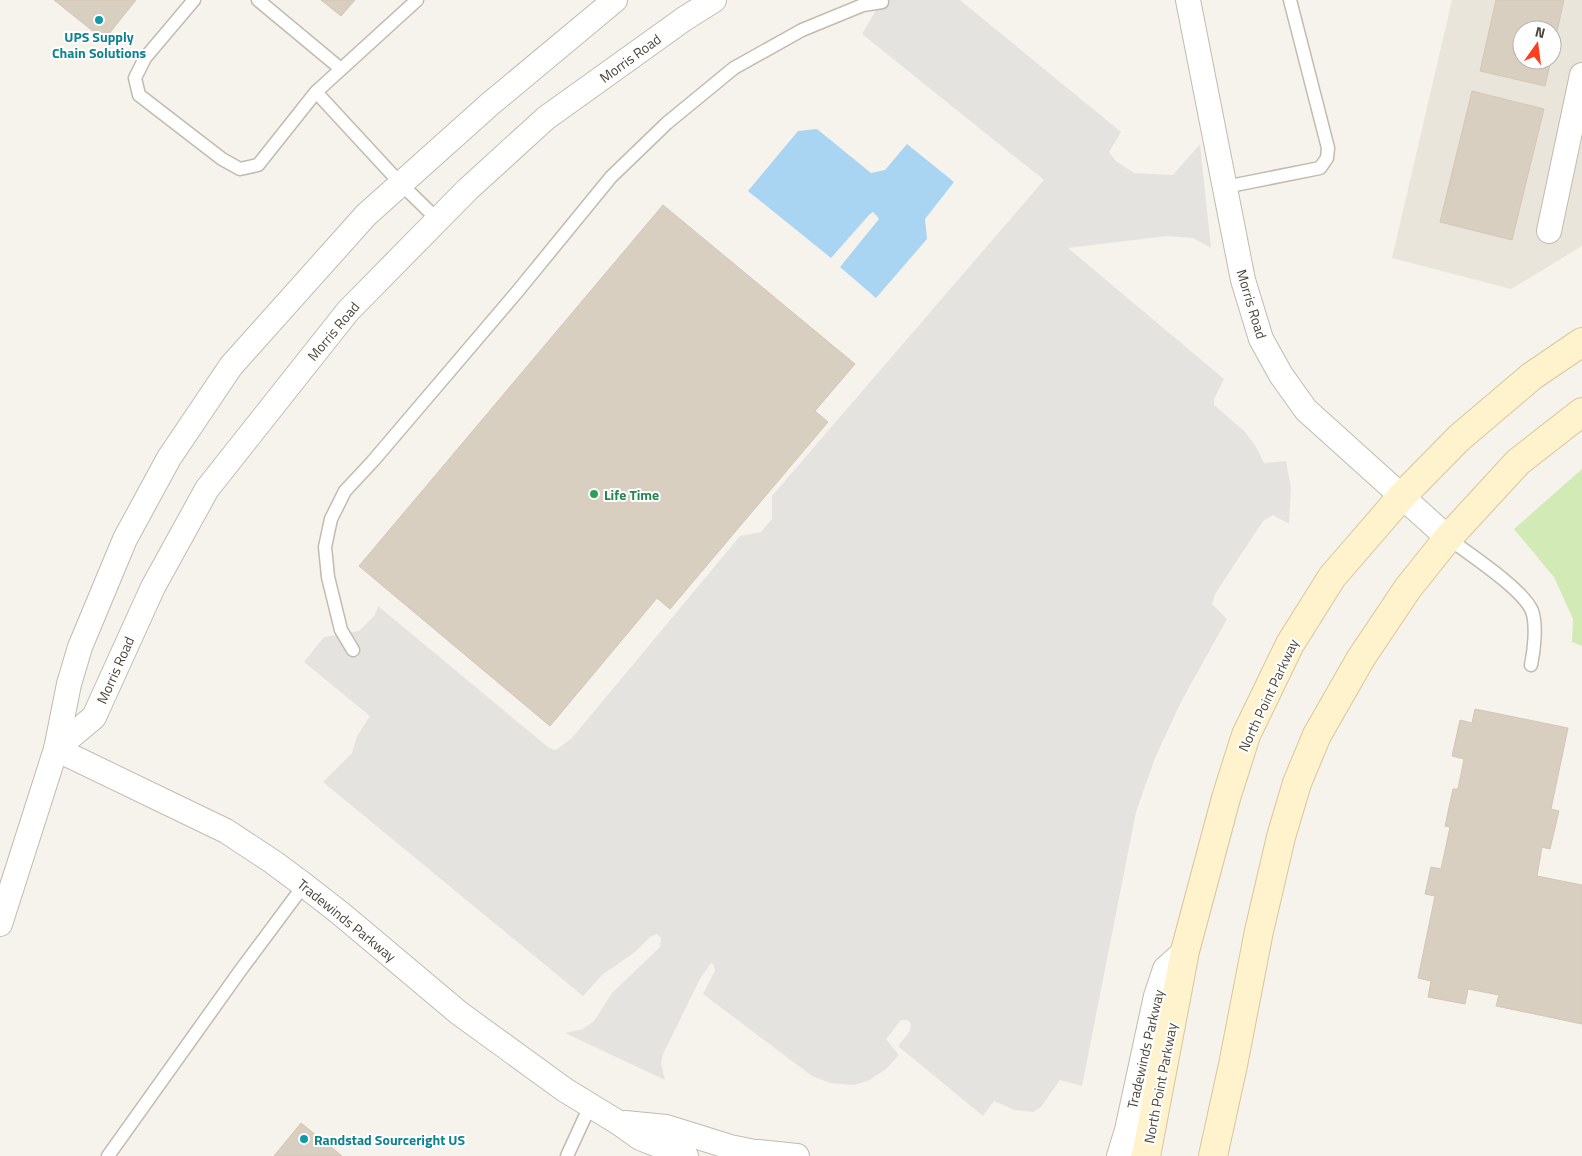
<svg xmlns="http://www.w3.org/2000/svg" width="1582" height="1156" font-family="'Titillium Web',sans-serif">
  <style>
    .residential { fill: #eae5da; fill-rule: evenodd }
    .green { fill: #d2eab5 }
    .parking { fill: #e5e3e0 }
    .water { fill: #a9d4f2 }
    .building { fill: #d8cfc1; stroke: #d3c7b4 }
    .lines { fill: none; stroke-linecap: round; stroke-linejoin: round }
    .lane-casing { stroke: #c2bbae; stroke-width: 15 }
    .street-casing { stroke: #c2bbae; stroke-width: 26 }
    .secondary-casing { stroke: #d6c79b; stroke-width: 30 }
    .lane { stroke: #fff; stroke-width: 12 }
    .street { stroke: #fff; stroke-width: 24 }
    .secondary { stroke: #fff3cd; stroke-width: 28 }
    .culture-dot { fill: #0f9aa8; stroke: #fff; stroke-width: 2 }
    .leisure-dot { fill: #2e9e5b; stroke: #fff; stroke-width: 2 }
    .labels { text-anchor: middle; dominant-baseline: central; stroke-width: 4; stroke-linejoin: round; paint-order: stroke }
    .culture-label { font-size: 14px; font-weight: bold; fill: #0d838f; stroke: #fff }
    .street-label { font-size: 14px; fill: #4b4439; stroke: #fff }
    .leisure-label { font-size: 14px; font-weight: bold; fill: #27864d; stroke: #fff; text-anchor: start }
  </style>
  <rect width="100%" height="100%" fill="#f6f3ec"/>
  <path class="residential" d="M1452 0H1582V246L1511 289 1392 258ZM1522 30H1552V60H1522Z"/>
  <polygon class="green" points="1582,469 1582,646 1572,642 1573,619 1554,577 1514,529"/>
  <polygon class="parking" points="882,0 960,0 1121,132 1109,152 1116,161 1134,173 1173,175 1200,144 1211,248 1193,238 1167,236 1068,248 1224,379 1214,399 1214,405 1244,431 1255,445 1264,463 1286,461 1291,488 1289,524 1273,515 1263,521 1215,594 1212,604 1227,619 1182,700 1155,758 1136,812 1082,1086 1060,1080 1041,1107 1033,1112 1015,1110 994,1101 983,1116 898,1046 910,1031 911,1024 908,1020 901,1020 886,1039 899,1055 886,1069 868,1081 853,1085 830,1083 812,1076 703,994 715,971 714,965 711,963 700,979 663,1054 661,1063 665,1080 565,1033 583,1029 594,1021 612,993 660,947 661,938 657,934 650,937 635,952 602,975 583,996 323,782 352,753 357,736 370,716 304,662 324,637 359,631 375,615 378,606 549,748 556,750 572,738 740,536 761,532 772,519 772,496 1044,180 862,34"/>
  <polygon class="water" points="817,129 871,173 885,170 907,144 954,182 925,219 927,239 876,298 840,267 879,219 876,215 873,212 869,215 831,258 748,191 798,131"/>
  <g class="building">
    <polygon points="54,0 136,0 104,40"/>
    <polygon points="321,0 355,0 341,16"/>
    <polygon points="1496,0 1564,0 1552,54 1552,30 1522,30 1522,60 1551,60 1545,86 1480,71"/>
    <polygon points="1472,91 1544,109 1512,240 1440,222"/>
    <polygon points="663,205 855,364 815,411 828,422 670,609 657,598 550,726 359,566"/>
    <polygon points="1475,709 1568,728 1551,809 1559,811 1550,849 1542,847 1537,876 1582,885 1582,1024 1496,1006 1499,995 1468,989 1465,1004 1428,997 1431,981 1418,978 1435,896 1425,894 1431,867 1441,869 1450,827 1445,826 1453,789 1458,789 1464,759 1452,756 1460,720 1472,723"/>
    <polygon points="301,1123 342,1156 274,1156"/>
  </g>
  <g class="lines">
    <g class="lane-casing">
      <g id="lane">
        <polyline points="194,0 145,58 135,78 139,95 222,159 240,169 258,165 316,92"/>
        <polyline points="258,0 341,69"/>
        <polyline points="417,0 316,92 401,184 438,220"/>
        <polyline points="1225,187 1320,168 1327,158 1328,148 1290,0"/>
        <path d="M1448 538C1469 554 1523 589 1532 611 1537 625 1534 651 1531 665"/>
        <polyline points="353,650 341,630 328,577 325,547 331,519 345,491 373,461 517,292 611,177 667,123 734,68 802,30 863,5 882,2"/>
        <polyline points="108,1156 240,971 304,885"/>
        <polyline points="567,1156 590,1106"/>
      </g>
    </g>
    <g class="street-casing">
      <g id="street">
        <polyline points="1188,0 1243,280 1261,339 1281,375 1306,410 1448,538"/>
        <polyline points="1549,231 1582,75"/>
        <polyline points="56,749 94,717 153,587 207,489 348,311 467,190 546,118 684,19 714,0"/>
        <polyline points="56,749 226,831 273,862 304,885 340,913 459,1013 565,1090 619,1123 640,1138 686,1156"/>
        <polyline points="0,924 56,749 69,684 80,647 125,539 169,458 231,366 366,215 490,104 615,0"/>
        <polyline points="625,1123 666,1127 730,1147 773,1156"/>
        <polyline points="758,1152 797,1156"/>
        <polyline points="1119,1156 1127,1130 1156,996 1165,969 1185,951"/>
      </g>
    </g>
    <g class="secondary-casing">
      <g id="secondary">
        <polyline points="1146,1156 1185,951 1226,798 1246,735 1290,644 1332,577 1402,496 1459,438 1532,376 1582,342"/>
        <polyline points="1213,1156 1233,1065 1259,931 1281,837 1297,783 1317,735 1361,658 1408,588 1448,538 1518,462 1582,412"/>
      </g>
    </g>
    <use href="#lane" class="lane"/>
    <use href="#street" class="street"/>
    <use href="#secondary" class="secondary"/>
  </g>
  <g class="culture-dot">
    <circle cx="99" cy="20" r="5"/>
    <circle cx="304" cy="1139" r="5"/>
  </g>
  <circle class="leisure-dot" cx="594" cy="494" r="5"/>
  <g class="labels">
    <g class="culture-label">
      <text x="99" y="36">UPS Supply<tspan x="99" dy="16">Chain Solutions</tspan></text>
      <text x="314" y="1139" text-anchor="start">Randstad Sourceright US</text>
    </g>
    <g class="street-label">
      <text transform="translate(630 58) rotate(-36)">Morris Road</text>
      <text transform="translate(1252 304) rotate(73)">Morris Road</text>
      <text transform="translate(333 331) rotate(-50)">Morris Road</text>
      <text transform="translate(115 670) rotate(-66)">Morris Road</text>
      <text transform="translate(1268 695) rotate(-65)">North Point Parkway</text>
      <text transform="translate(347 920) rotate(39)">Tradewinds Parkway</text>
      <text transform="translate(1145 1049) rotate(-77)">Tradewinds Parkway</text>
      <text transform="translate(1160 1083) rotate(-79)">North Point Parkway</text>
    </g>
    <g class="leisure-label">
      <text x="604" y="494">Life Time</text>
    </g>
  </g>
  <g transform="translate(1537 45) rotate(14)"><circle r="24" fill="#ffffff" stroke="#b7b4b0"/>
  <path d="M0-4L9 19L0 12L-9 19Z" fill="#fc3f1d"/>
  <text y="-8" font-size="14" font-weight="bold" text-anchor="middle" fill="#4b4439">N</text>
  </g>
</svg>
